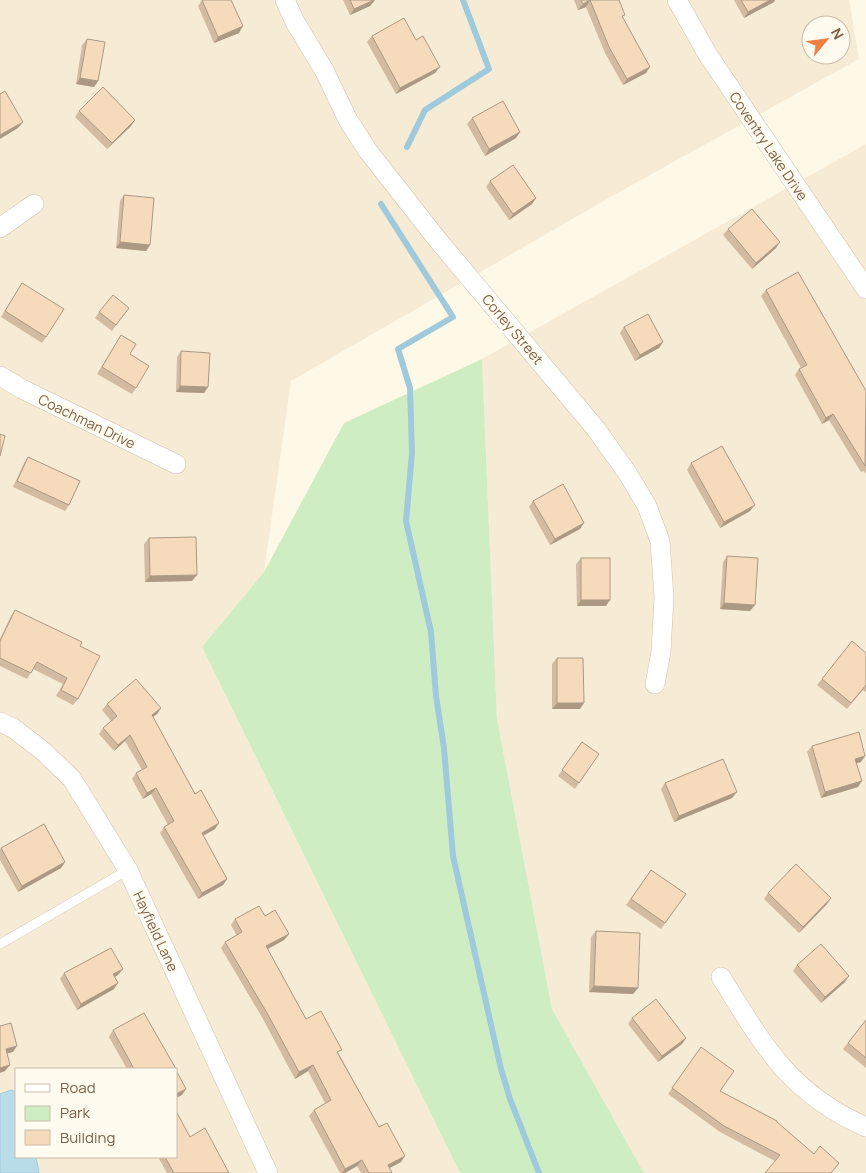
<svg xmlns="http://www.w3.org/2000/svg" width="866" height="1173" font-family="Manrope,sans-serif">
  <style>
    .residential { fill: #f6ebd4; fill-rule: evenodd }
    .green { fill: #cfedc3 }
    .water { fill: #b9dce9; stroke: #9fcadc }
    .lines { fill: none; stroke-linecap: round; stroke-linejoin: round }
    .stream { stroke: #9fcadc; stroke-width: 6 }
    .service-casing { stroke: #d1c1ab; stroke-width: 10 }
    .minor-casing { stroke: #d1c1ab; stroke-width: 20 }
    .service { stroke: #fff; stroke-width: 9 }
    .minor { stroke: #fff; stroke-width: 19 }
    .wall { fill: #d3bba2 }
    .shaded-wall { fill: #ac9984 }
    .building { fill: #f5dabc; stroke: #ac9984 }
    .labels { text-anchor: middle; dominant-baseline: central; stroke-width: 5; stroke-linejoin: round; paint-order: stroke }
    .street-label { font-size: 14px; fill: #7a6049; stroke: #fffbee }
  </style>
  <rect width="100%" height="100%" fill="#fef8e7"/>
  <g class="residential">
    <path d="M0 0H849L859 59 614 195 291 381 264 572 202 647 460 1173H0ZM811 25H841V55H811ZM16 1069H176V1157H16Z"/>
    <polygon points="866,144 866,1173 644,1173 552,1009 497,719 482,359"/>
  </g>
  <polygon class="green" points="482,359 497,719 552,1009 644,1173 460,1173 202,647 264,572 344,423"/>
  <polygon class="water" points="11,1090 16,1092 16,1157 36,1157 39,1173 0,1173 0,1094"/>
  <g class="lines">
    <g class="stream">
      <polyline points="407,147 425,110 489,69 463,0"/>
      <polyline points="381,204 453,317 398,349 410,388 412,453 406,521 431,632 436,696 444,748 453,856 501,1069 510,1099 539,1173"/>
    </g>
    <g class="service-casing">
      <polyline id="service" points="0,944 128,870"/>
    </g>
    <g class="minor-casing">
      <g id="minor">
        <polyline points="285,0 295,22 324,70 348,120 368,151 437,239 596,429 628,474 647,506 660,541 664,597 661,652 655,684"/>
        <polyline points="677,0 708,55 866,289"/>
        <polyline points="0,228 34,204"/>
        <polyline points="0,376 22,389 176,464"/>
        <polyline points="0,722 13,728 43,751 72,779 128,870 268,1173"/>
        <path d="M721 977C763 1045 789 1093 866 1127"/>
      </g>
    </g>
    <use href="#service" class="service"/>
    <use href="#minor" class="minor"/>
  </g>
  <g class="wall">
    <polygon points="202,0 239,33 214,43 198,6"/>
    <polygon points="343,0 375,0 370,6 350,15"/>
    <polygon points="574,0 619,0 623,18 646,73 623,85 605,53 586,7 578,10"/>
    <polygon points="734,0 775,0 774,2 744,18"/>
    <polygon points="372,36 435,73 396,94 367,42"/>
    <polygon points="87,39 98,81 94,87 76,84 82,45"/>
    <polygon points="79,111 135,120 131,126 107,149 75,117"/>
    <polygon points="472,118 520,132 516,138 485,156 467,124"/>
    <polygon points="490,181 536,198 532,204 509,220 486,187"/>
    <polygon points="124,195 150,245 146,251 116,248 120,201"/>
    <polygon points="728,229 776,248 752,269 723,235"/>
    <polygon points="22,283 46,337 42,343 1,317"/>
    <polygon points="766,290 866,391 866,474 864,471 861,472 829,420 822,424 795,375 799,369 801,368 761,296"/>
    <polygon points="129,308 112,331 95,318 99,312"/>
    <polygon points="624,327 663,342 659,348 635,361 620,333"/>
    <polygon points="121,335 130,354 136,388 132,394 97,374"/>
    <polygon points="181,351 208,387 204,393 176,392 177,357"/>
    <polygon points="28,457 69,505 65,511 13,487 24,463"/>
    <polygon points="691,463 750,511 720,528 687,470"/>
    <polygon points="533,501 580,529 550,545 529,507"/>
    <polygon points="149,538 192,581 145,582 144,544"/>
    <polygon points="727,556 750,611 720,609 723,562"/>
    <polygon points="581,558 606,606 577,606 576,564"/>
    <polygon points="15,610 80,646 78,699 73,705 56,696 63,684 33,669 27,679 0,666 0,639 11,616"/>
    <polygon points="866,653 866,692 863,690 847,709 817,685 822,679"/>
    <polygon points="557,658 580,709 552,709 552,664"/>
    <polygon points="107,704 161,708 157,714 153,717 215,829 203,836 227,879 223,885 198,899 160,833 164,827 168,825 151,794 143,799 132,779 136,773 142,770 125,741 114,751 99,734 103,728 111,721 102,710"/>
    <polygon points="582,742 599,754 575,789 558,776"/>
    <polygon points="812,746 861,762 856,763 858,787 821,798 807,752"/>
    <polygon points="665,783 732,798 674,822 661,789"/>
    <polygon points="1,848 65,862 61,868 18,892 0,860 0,850"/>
    <polygon points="651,870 686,894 661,929 626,905"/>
    <polygon points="768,893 827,904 799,933 764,899"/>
    <polygon points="265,916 289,934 284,940 268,949 306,1019 339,1054 379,1127 401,1162 389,1168 392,1173 361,1173 357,1166 345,1173 340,1173 309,1116 314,1110 325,1103 308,1071 295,1079 263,1019 221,948 225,942 237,936 231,925 235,919"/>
    <polygon points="596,931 638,988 633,994 589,992 591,937"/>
    <polygon points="797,965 845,982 821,1003 793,971"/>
    <polygon points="64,973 118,975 115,977 114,989 77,1010 60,979"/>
    <polygon points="632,1018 686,1038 682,1044 658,1062 628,1024"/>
    <polygon points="866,1020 866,1068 843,1049"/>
    <polygon points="113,1030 176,1069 127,1069 109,1037"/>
    <polygon points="701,1047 720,1091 777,1122 814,1154 839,1163 835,1169 775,1161 720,1132 668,1094"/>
    <polygon points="190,1137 229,1173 167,1173 158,1157 176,1157"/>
  </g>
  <g class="shaded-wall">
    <polygon points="375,0 370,6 350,15 354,9"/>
    <polygon points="590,0 586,7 578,10 583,4"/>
    <polygon points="770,0 775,0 774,2 744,18 748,12"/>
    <polygon points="243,26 239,33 214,43 218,37"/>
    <polygon points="440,67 435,73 396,94 400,88"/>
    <polygon points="650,67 646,73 623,85 627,79"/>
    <polygon points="80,78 98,81 94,87 76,84"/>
    <polygon points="135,120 131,126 107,149 112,143"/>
    <polygon points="23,122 18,128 0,139 0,135"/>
    <polygon points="520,132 516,138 485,156 489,149"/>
    <polygon points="536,198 532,204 509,220 513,214"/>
    <polygon points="120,242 150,245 146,251 116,248"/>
    <polygon points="780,242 776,248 752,269 756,263"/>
    <polygon points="663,342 659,348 635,361 640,355"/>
    <polygon points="180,386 208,387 204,393 176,392"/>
    <polygon points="833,414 829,420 822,424 826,418"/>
    <polygon points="755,505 750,511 720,528 724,522"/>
    <polygon points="584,523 580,529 550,545 555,539"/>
    <polygon points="197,575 192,581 145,582 150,576"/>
    <polygon points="581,600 610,600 606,606 577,606"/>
    <polygon points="724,603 755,605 750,611 720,609"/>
    <polygon points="557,703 584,703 580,709 552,709"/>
    <polygon points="161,708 157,714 148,721 152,715"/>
    <polygon points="130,735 125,741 114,751 118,745"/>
    <polygon points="865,756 861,762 851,765 855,759"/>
    <polygon points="862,781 858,787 821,798 825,792"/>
    <polygon points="156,788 151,794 143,799 147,793"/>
    <polygon points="737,792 732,798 674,822 679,816"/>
    <polygon points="219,823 215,829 197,839 202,833"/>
    <polygon points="65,862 61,868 18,892 22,886"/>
    <polygon points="227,879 223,885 198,899 202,893"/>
    <polygon points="831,898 827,904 799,933 803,927"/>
    <polygon points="289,934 284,940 262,952 266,946"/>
    <polygon points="123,969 118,975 109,980 113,974"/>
    <polygon points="849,976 845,982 821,1003 825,997"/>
    <polygon points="118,983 114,989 77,1010 81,1004"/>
    <polygon points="594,986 638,988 633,994 589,992"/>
    <polygon points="686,1038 682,1044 658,1062 662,1056"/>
    <polygon points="17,1046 13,1052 1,1055 6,1049"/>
    <polygon points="10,1065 5,1071 0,1073 0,1068"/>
    <polygon points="313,1065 308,1071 295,1079 299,1072"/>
    <polygon points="186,1089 182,1095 176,1098 176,1094"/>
    <polygon points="405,1156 401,1162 384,1171 388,1165"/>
    <polygon points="362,1160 357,1166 345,1173 342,1173 345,1169"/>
  </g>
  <g class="building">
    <polygon points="202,0 231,0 243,26 218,37"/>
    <polygon points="350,0 374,0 354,9"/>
    <polygon points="581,0 619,0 625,15 622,16 650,67 627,79 609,47 590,0 583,4"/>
    <polygon points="741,0 770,0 748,12"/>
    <polygon points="404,18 416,40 423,36 440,67 400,88 372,36"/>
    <polygon points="87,39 105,42 98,81 80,78"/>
    <polygon points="103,87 135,120 112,143 79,111"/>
    <polygon points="5,91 23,122 0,135 0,94"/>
    <polygon points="503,101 520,132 489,149 472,118"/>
    <polygon points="513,165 536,198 513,214 490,181"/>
    <polygon points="124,195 154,198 150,245 120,242"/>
    <polygon points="752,209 780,242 756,263 728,229"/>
    <polygon points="798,272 866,391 865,466 833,414 826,418 799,369 807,365 766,290"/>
    <polygon points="22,283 64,309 46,337 5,311"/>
    <polygon points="113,295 129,308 116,325 99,312"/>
    <polygon points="648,314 663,342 640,355 624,327"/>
    <polygon points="121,335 136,344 130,354 149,366 136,388 102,367"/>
    <polygon points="181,351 210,353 208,387 180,386"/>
    <polygon points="0,434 5,436 0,456"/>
    <polygon points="722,446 755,505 724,522 691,463"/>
    <polygon points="28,457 80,481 69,505 17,481"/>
    <polygon points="563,484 584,523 555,539 533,501"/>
    <polygon points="196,537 197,575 150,576 149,538"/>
    <polygon points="727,556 758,558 755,605 724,603"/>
    <rect x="581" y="558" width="29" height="42"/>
    <polygon points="15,610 82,642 80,646 100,656 78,699 61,690 67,678 37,662 31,673 0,658 0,641"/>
    <polygon points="852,641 866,653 866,685 851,703 822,679"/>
    <polygon points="557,658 583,658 584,703 557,703"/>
    <polygon points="136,679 161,708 152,715 195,794 201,790 219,823 202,833 227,879 202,893 164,827 174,821 156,788 147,793 136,773 147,767 130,735 118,745 103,728 117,716 107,704"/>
    <polygon points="859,732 865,756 855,759 862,781 825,792 812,746"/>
    <polygon points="582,742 599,754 579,783 562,770"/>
    <polygon points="723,759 737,792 679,816 665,783"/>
    <polygon points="44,824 65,862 22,886 1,848"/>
    <polygon points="796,864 831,898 803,927 768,893"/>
    <polygon points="651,870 686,894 665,923 631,899"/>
    <polygon points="259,906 265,916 275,910 289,934 266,946 306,1019 321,1011 342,1050 337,1052 379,1127 387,1123 405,1156 388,1165 392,1173 369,1173 362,1160 345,1169 314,1110 331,1100 313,1065 299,1072 267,1013 225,942 242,932 235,919"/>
    <polygon points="596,931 640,933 638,988 594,986"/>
    <polygon points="821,944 849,976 825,997 797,965"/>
    <polygon points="111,948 123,969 113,974 118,983 81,1004 64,973"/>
    <polygon points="656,999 686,1038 662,1056 632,1018"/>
    <polygon points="144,1013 176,1069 134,1069 113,1030"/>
    <polygon points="866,1020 866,1058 848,1043"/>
    <polygon points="11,1023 17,1046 6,1049 10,1065 0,1068 0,1026"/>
    <polygon points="701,1047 734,1071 720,1091 777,1121 777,1122 814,1154 820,1146 839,1163 831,1173 765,1173 780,1155 724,1126 672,1088"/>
    <polygon points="176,1070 186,1089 176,1094"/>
    <polygon points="176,1111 190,1137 205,1128 229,1173 174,1173 165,1157 176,1157"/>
  </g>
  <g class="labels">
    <g class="street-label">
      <text transform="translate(769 146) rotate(56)">Coventry Lake Drive</text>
      <text transform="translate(513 329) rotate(50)">Corley Street</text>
      <text transform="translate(87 421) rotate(26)">Coachman Drive</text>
      <text transform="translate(156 931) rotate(65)">Hayfield Lane</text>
    </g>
  </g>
  <rect x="15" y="1068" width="162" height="90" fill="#fffbee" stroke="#cabdac"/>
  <rect x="25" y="1084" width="25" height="8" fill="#ffffff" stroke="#cabdac"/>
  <text x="60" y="1093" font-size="15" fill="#7a6049">Road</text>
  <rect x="25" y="1106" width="25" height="15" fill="#cfedc3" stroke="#cabdac"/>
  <text x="60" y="1118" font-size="15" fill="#7a6049">Park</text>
  <rect x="25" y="1130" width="25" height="15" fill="#f5dabc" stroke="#cabdac"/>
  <text x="60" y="1143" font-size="15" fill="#7a6049">Building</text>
  <g transform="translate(826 40) rotate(61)"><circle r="24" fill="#fffbee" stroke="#cabdac"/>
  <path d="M0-4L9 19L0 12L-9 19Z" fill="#ef8044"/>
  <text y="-8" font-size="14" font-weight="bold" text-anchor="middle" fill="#7a6049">N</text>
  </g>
</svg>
